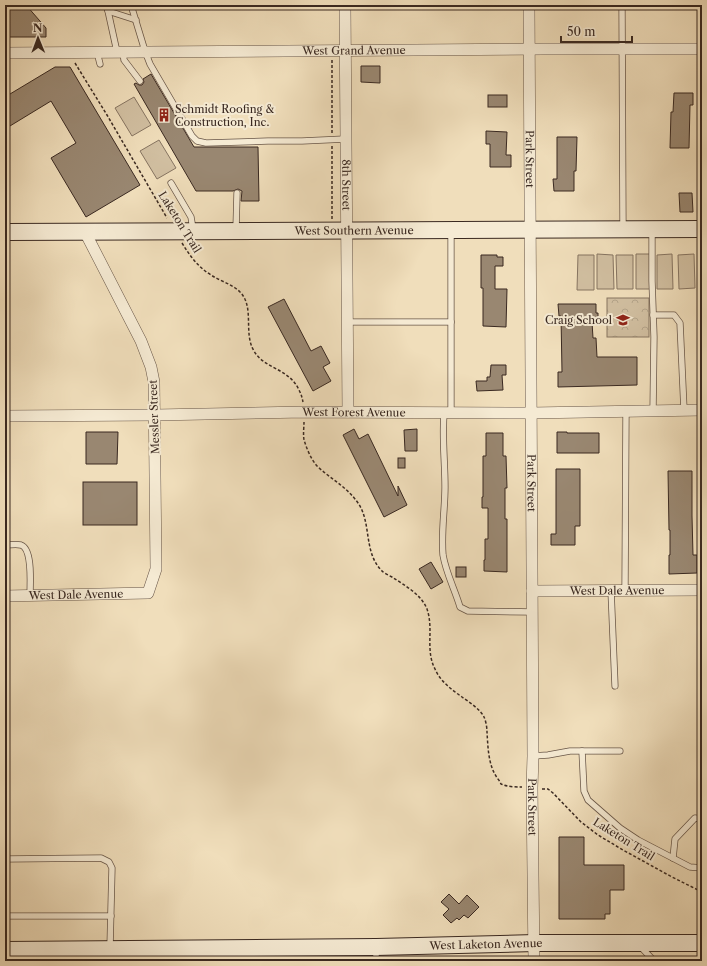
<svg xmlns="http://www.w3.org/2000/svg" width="707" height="966" font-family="'Libre Caslon Text',serif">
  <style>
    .forest { fill: url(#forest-crowns); stroke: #867461 }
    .garden { fill: #d1bfa1; stroke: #867461 }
    .building { fill: #998771; stroke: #3a2921 }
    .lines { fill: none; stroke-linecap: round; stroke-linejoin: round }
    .lane-casing { stroke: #685648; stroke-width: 7 }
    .street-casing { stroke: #685648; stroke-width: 12 }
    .secondary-casing { stroke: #3a2921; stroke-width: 18 }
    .path { stroke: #3a2921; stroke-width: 1.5; stroke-dasharray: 3 2; stroke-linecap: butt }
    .lane { stroke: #f5ead3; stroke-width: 5.5 }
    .street { stroke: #f5ead3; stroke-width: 11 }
    .secondary { stroke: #f5ead3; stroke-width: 16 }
    .labels { text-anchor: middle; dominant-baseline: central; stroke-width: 4; stroke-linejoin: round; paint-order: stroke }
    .street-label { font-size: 11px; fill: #3a2921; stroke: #f5ead3 }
    .poi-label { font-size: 11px; fill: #3a2921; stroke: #f5ead3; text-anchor: start }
  </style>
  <defs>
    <pattern id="forest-crowns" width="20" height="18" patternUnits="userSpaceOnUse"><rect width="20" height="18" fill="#d1bfa1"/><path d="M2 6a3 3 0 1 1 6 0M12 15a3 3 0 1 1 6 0" fill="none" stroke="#b4a48a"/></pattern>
  </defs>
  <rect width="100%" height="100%" fill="#f0debb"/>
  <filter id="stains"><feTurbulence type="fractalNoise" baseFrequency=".005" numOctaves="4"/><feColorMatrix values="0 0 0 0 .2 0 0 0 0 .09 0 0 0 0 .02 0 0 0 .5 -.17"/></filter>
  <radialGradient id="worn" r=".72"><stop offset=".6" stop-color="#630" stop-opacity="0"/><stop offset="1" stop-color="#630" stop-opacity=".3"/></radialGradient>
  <rect class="forest" x="607" y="298" width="42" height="39"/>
  <g class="garden">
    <polygon points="134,97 151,125 132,136 115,108"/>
    <polygon points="159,140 176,168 157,179 140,151"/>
    <polygon points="597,254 613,255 614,289 597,289"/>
    <polygon points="636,254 652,254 653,289 636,289"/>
    <polygon points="672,254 673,289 657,289 657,255"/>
    <polygon points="694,254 695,288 679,289 678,255"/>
    <polygon points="578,255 594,255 594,290 577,290"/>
    <polygon points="616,255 633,255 633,289 617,289"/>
  </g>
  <g class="building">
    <polygon points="5,5 26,5 46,28 46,37 5,37"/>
    <polygon points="361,66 380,66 380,83 361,82"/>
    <polygon points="55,67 70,67 140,185 86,217 51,158 76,143 51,101 5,129 5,97"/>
    <polygon points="151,74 194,147 258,147 259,201 241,201 242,191 238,189 233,191 196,191 134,84 136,83 139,85 142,85 144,82 143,79"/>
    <polygon points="674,93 693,93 693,105 690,105 689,148 670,148 671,112 673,112"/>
    <rect x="488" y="95" width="19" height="12"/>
    <polygon points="486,131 507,132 506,155 511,155 511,167 490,167 490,144 486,144"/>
    <polygon points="557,137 577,137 576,171 574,171 574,191 554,191 553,179 557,179"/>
    <polygon points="679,193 692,193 693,212 680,212"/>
    <polygon points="481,255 497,255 497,257 503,257 503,266 495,266 495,289 507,289 506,327 483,326 483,288 481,288"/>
    <polygon points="284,299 311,351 321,346 330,363 323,367 331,381 313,391 268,307"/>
    <polygon points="558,304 596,304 596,313 598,313 598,322 592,322 593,338 596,338 597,357 637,357 637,385 558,387 558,372 562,372 561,316 559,316"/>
    <polygon points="491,365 506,365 506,375 502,375 503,390 477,391 476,381 487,381 487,377 490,377"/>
    <polygon points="354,429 359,439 368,434 398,496 398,486 407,505 384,517 343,435"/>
    <polygon points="417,429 417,451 405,451 404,430"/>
    <polygon points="86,432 118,432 117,464 86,464"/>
    <polygon points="557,432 567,432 567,433 599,433 599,453 557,453"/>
    <polygon points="486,433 503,433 503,456 506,456 507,488 505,488 505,519 507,519 507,572 484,571 484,560 485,560 485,539 488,539 488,508 482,508 482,497 483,497 483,456 486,456"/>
    <rect x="398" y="458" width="7" height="10"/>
    <polygon points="556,469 580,469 580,526 575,526 575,545 551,545 551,534 556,534"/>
    <polygon points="668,471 692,471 692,516 693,555 697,555 697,573 669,574 669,555 670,555 670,530 669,530"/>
    <rect x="83" y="482" width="54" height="43"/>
    <polygon points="431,562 443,582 431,589 419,569"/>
    <rect x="456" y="567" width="10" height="10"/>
    <polygon points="559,837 584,837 584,865 624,865 624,890 610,890 610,914 605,914 605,919 559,919"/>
    <polygon points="449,894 459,904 467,895 479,907 468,918 464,915 459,920 457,918 451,923 443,915 449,909 441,902"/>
  </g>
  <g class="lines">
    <g class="lane-casing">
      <g id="lane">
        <polyline points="107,5 108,11 136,20"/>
        <polyline points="131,5 145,51 150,64 192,136 197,141 206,143 268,141 302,141 345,139"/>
        <polyline points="622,5 623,229"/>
        <polyline points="108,11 117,52"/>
        <polyline points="97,52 100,64"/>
        <polyline points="123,52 124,60 140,81"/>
        <polyline points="171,183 191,217 193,229"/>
        <polyline points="236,229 237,193"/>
        <polyline points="652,231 652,281 654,337 653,411"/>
        <polyline points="451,232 451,413"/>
        <polyline points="5,249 7,232"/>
        <polyline points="653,315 674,315 680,323 684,410"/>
        <polyline points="347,322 451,322"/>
        <path d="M444 413C442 438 445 462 445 487 445 509 441 532 443 555 446 573 455 590 460 607L468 611 532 612"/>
        <path d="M5 545C10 545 16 544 21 545 33 549 30 584 30 596"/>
        <polyline points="611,590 615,686"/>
        <polyline points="625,590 626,411"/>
        <polyline points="582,751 584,791 588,800 620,828 638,840 690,867 702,868"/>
        <polyline points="533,756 548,755 570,751 620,751"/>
        <polyline points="673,858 675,839 695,818 702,819"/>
        <polyline points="5,859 101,858 109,862 112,868 110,947"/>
        <polyline points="5,916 111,916"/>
        <polyline points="640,946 654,961"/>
        <polyline points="376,949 376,961"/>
        <polyline points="5,956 13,961"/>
        <polyline points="139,961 151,954"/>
      </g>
    </g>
    <g class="street-casing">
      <g id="street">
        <path id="s1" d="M345 5 348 412"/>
        <path id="s2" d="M529 5 533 756 532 788 534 961"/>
        <path id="s3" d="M5 53 544 49H702"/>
        <path id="s4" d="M5 416 155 415 304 412 531 413 702 410"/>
        <path id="s5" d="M532 591 702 590"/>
        <path id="s6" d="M5 596 148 593 156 569 154 382 151 367 141 341 85 232"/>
        <polyline points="241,949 241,961"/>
      </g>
    </g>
    <g class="secondary-casing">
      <g id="secondary">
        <path id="s7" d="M5 232 702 229"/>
        <path id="s8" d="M5 950 376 947 535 943H702"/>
      </g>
    </g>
    <g class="path">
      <polyline points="332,60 332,133"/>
      <polyline points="75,63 107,115 167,218"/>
      <polyline points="332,146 332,219"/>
      <path d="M182 243C190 256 198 267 211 275 220 281 232 284 240 292 255 307 243 333 254 351 264 369 289 368 299 390 301 394 302 397 303 402"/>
      <path d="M304 422C304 427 303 434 304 440 307 449 311 460 318 467 331 479 347 487 358 503 372 523 363 552 382 571 384 573 388 575 392 577 404 585 421 594 427 609 434 629 425 650 435 669 440 681 452 690 462 697 469 702 480 709 484 717 486 721 487 728 487 732 488 747 488 766 498 779 499 780 500 782 501 784 507 787 516 787 522 787"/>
      <polyline points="542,789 548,789 553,793 581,822 598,835 623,850 672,877 702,892"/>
    </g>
    <use href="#lane" class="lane"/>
    <use href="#street" class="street"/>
    <use href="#secondary" class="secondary"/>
  </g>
  <defs>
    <g id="building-bare" transform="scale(1.08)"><path d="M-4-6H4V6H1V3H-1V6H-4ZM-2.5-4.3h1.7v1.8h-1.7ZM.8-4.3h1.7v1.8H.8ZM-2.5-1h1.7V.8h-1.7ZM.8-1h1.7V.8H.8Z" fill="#8f2418" stroke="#f5ead3" stroke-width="2.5" paint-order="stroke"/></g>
    <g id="school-bare" transform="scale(1.08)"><path d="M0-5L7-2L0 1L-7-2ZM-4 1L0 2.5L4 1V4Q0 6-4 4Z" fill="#8f2418" stroke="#f5ead3" stroke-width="2.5" paint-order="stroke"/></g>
  </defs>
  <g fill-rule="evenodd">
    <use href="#building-bare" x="164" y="115"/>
    <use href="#school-bare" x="623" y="320"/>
  </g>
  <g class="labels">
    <g class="street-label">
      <text stroke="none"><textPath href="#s3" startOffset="349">West Grand Avenue</textPath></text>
      <text stroke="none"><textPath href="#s2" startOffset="154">Park Street</textPath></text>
      <text stroke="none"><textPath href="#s1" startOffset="180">8th Street</textPath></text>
      <text transform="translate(180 222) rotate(58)">Laketon Trail</text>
      <text stroke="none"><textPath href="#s7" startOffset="349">West Southern Avenue</textPath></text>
      <text stroke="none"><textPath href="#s4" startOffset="349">West Forest Avenue</textPath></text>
      <text transform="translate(154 417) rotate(-92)">Messler Street</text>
      <text stroke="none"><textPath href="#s2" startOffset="478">Park Street</textPath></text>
      <text stroke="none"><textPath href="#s5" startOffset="85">West Dale Avenue</textPath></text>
      <text stroke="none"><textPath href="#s6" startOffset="71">West Dale Avenue</textPath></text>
      <text stroke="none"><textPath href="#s2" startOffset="802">Park Street</textPath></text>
      <text transform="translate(624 839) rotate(32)">Laketon Trail</text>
      <text stroke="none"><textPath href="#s8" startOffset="481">West Laketon Avenue</textPath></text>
    </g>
    <g class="poi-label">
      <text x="175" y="109">Schmidt Roofing &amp;<tspan x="175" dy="13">Construction, Inc.</tspan></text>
      <text x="612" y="320" text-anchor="end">Craig School</text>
    </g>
  </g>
  <rect width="707" height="966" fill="none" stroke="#f0debb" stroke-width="20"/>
  <rect x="6" y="6" width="695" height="954" fill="none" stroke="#3a2921" stroke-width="2"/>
  <rect x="10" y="10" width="687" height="946" fill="none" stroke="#3a2921"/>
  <g transform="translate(38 38) rotate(359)" stroke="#f5ead3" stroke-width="3" paint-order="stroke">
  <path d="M0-3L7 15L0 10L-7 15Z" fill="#3a2921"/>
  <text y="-6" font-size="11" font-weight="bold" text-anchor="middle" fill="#3a2921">N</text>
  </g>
  <path d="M561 36v6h71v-6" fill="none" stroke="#3a2921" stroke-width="2"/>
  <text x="567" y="36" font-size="12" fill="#3a2921" stroke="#f5ead3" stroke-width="3" paint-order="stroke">50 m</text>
  <rect width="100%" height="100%" filter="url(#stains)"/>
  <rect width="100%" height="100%" fill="url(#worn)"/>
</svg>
